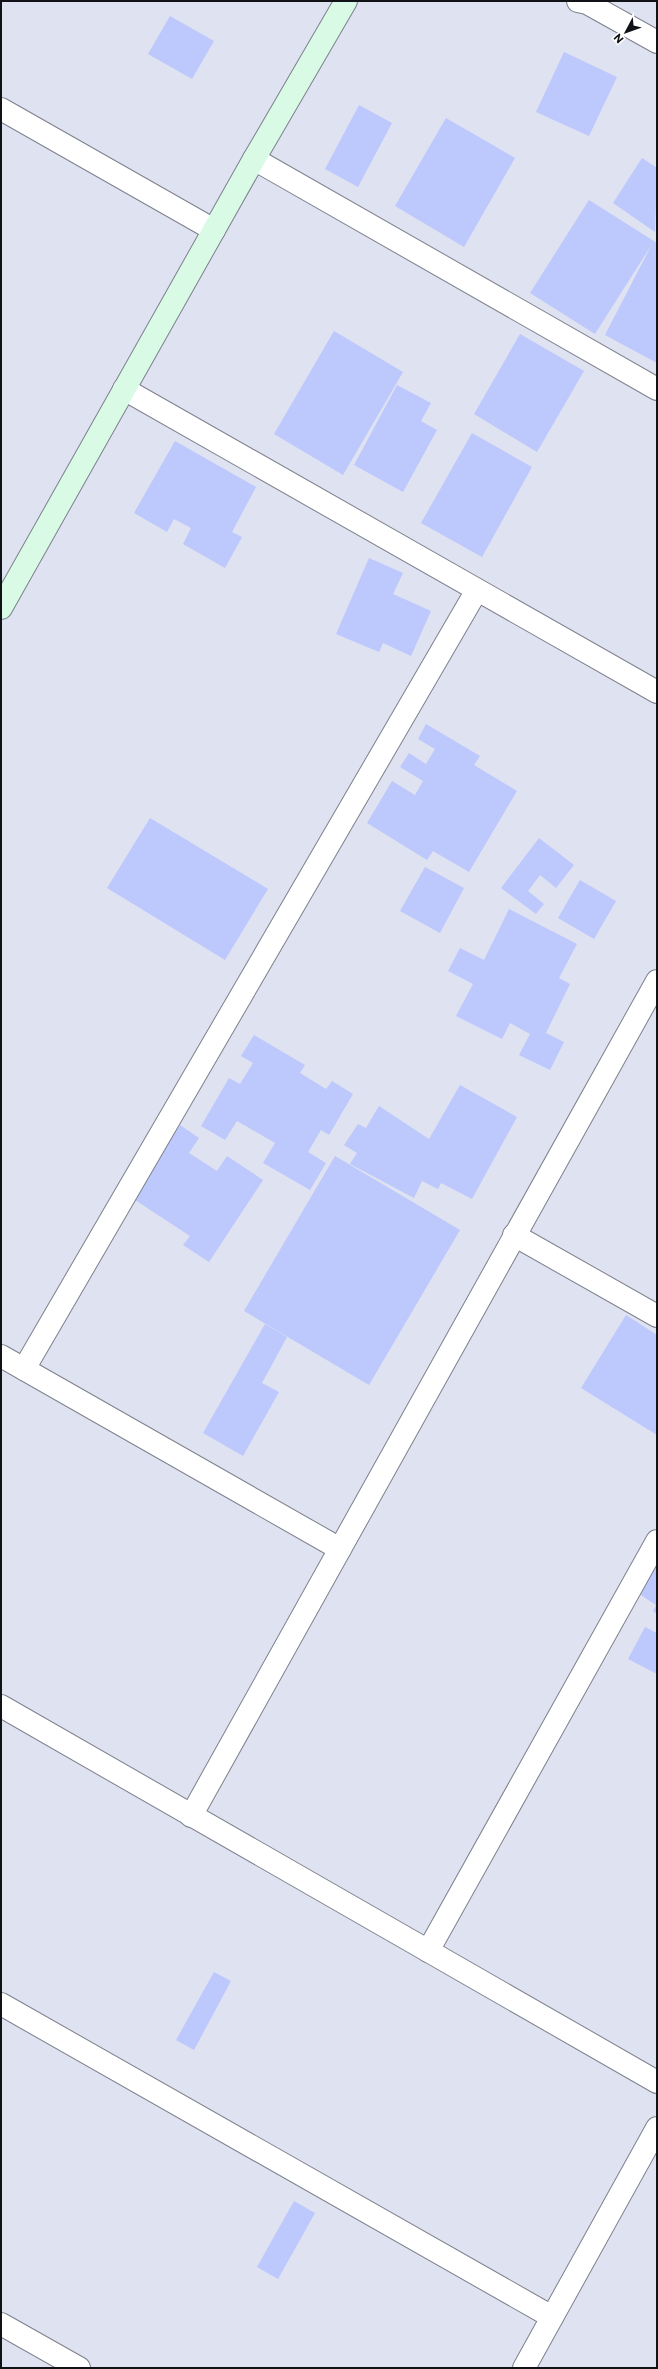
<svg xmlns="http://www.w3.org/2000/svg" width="658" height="2369" font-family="Commissioner,sans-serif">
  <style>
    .building { fill: #bdc8fd }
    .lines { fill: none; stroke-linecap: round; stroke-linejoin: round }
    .street-casing { stroke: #7d808d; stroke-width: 24 }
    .secondary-casing { stroke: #7d808d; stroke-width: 24 }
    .street { stroke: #fff; stroke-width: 22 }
    .secondary { stroke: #d9fae4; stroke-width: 22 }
  </style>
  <rect width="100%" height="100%" fill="#dfe2f0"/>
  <g class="building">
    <polygon points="170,16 214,41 192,79 148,54"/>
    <polygon points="564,52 617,77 589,136 536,112"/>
    <polygon points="359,105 392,123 358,187 325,169"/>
    <polygon points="446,118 515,158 464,247 395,206"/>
    <polygon points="642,158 657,168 655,232 613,203"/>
    <polygon points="589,200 657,243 657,363 605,335 652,244 595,334 530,293"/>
    <polygon points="334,331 403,372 343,475 274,434"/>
    <polygon points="520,334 584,371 537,452 474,414"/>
    <polygon points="397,385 431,403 421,421 437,430 403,492 354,465"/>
    <polygon points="472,433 532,467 482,557 421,523"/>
    <polygon points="175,441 256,487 232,532 242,537 225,568 183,544 191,528 174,519 167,532 134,513"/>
    <polygon points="369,558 403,573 393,594 431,611 411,656 383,643 379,652 336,634"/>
    <polygon points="426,724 480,756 474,765 517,791 469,872 433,851 427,860 367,823 392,781 415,795 423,781 400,767 409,753 426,764 435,749 418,739"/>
    <polygon points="150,818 268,889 225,960 107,888"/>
    <polygon points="539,838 574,865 556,888 540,875 528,891 544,904 536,914 501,888"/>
    <polygon points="425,867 464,888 440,933 400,911"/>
    <polygon points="580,880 616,901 594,939 558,918"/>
    <polygon points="509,909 577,944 559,978 570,984 546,1033 564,1042 550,1070 519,1055 530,1034 510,1023 502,1039 456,1016 473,984 448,971 460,948 484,960"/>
    <polygon points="254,1035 305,1065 300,1073 326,1089 332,1081 353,1094 329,1135 321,1130 308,1152 326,1163 310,1190 263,1163 275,1143 237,1121 225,1140 201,1126 229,1078 240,1084 253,1063 241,1056"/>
    <polygon points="460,1085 517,1117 472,1199 441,1183 438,1189 422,1181 414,1198 350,1164 357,1153 344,1145 358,1124 366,1128 379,1106 429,1139"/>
    <polygon points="180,1125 199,1138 189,1153 217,1171 227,1156 263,1180 209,1262 183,1245 190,1236 132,1198"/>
    <polygon points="335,1156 460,1230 369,1385 244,1311"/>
    <polygon points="626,1315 657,1335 657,1435 581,1388"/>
    <polygon points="265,1324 287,1337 262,1383 279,1392 243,1456 203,1433"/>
    <polygon points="657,1565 657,1614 653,1611 656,1605 639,1594"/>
    <polygon points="645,1627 657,1633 657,1674 628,1659"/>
    <polygon points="214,1972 231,1981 194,2050 176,2040"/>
    <polygon points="294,2201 315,2213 278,2279 257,2267"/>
  </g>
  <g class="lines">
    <g class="street-casing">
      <g id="street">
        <polyline points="578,1 587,3 657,42"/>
        <polyline points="1,109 214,230"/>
        <polyline points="254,159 657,389"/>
        <polyline points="124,389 657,692"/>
        <polyline points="514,1235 657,1316"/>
        <polyline points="1,1356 340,1549"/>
        <polyline points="24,1369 477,590"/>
        <polyline points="1,1706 657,2082"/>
        <polyline points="191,1816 657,981"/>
        <polyline points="428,1951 657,1541"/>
        <polyline points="1,2004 552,2317"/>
        <polyline points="1,2324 79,2368"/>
        <polyline points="524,2368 657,2128"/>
      </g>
    </g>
    <g class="secondary-casing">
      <polyline id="secondary" points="1,608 254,159 346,1"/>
    </g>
    <use href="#street" class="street"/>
    <use href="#secondary" class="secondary"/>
  </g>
  <rect width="658" height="2369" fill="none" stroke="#111217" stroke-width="4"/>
  <g transform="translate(626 32) rotate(229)" stroke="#ffffff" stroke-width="3" paint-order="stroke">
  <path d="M0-3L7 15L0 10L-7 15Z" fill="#111217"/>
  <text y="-6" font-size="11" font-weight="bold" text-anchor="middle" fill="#111217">N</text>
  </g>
</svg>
